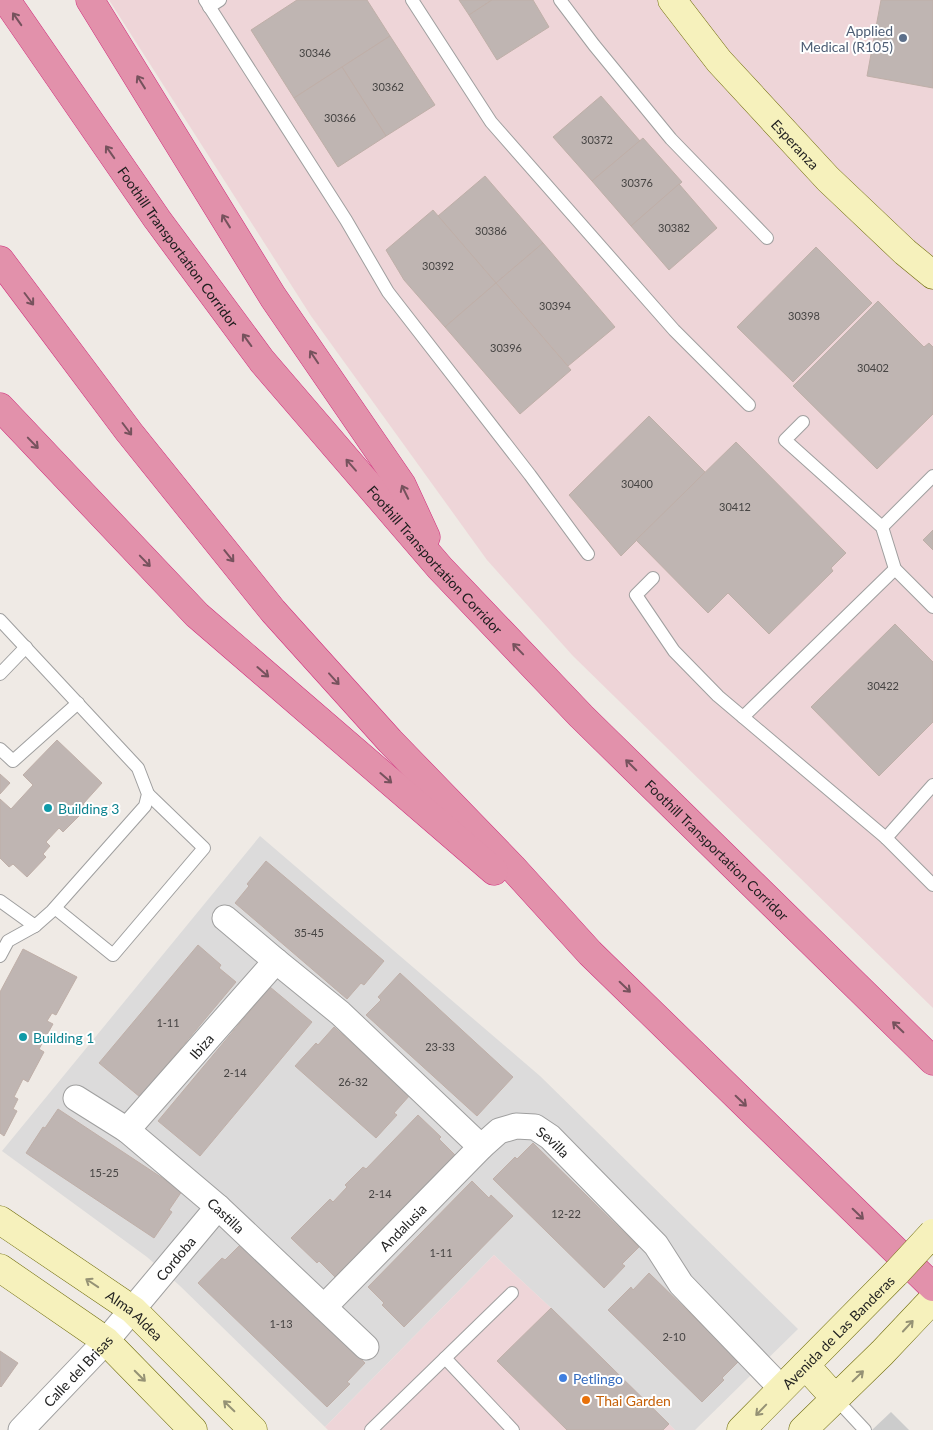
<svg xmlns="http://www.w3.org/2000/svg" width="933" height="1430" font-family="Lato,sans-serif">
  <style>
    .residential { fill: #dcdbdb }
    .commercial { fill: #eed5d8 }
    .religious { fill: #ccc }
    .building { fill: #bfb5b2; stroke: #bfafa8 }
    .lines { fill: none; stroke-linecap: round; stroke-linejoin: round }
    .lane-casing { stroke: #9f9f9f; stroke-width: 14 }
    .street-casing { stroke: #9f9f9f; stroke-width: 27 }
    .secondary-casing { stroke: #6f6c0b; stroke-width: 29 }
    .highway-casing { stroke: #d02e7c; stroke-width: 29 }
    .lane { stroke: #fff; stroke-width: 12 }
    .street { stroke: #fff; stroke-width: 25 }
    .secondary { stroke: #f6f1bc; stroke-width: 28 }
    .highway { stroke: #e291ab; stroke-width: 28 }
    .secondary-bridge-casing { stroke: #6f6c0b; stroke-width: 29; stroke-linecap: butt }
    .secondary-bridge { stroke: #f6f1bc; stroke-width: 28 }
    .oneway { stroke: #76525d }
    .oneway2 { stroke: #959275 }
    .service-dot { fill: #5c6f8a; stroke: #fff; stroke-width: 2 }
    .culture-dot { fill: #0f9aa8; stroke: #fff; stroke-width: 2 }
    .shop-dot { fill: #3f7fe0; stroke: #fff; stroke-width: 2 }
    .food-dot { fill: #e8710a; stroke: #fff; stroke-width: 2 }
    .labels { text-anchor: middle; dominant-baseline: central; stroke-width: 4; stroke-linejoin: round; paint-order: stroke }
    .number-label { font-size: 11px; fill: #464443 }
    .service-label { font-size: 14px; fill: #4e5e75; stroke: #fff; text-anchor: end }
    .street-label { font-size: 14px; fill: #1e1e1e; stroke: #fff }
    .culture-label { font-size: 14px; fill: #0d838f; stroke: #fff; text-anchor: start }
    .shop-label { font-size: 14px; fill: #366cbe; stroke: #fff; text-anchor: start }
    .food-label { font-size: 14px; fill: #c56008; stroke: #fff; text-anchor: start }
  </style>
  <rect width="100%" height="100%" fill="#efeae5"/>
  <polygon class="residential" points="260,836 540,1076 798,1329 695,1430 675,1430 551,1308 494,1255 325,1427 179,1285 147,1257 2,1151"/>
  <g class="commercial">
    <polygon points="109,0 933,0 933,1008 573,656 487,560 311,316"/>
    <polygon points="494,1255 551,1308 675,1430 328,1430 325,1427"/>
  </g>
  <polygon class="religious" points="891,1412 909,1430 872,1430"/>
  <g class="building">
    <polygon points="297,0 367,0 390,36 294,98 251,30"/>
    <polygon points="459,0 492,0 469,15"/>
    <polygon points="492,0 533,0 549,27 497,60 469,15"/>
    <polygon points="881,0 933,0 933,88 867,76"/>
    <polygon points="390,36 435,105 386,136 342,67"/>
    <polygon points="342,67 386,136 338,167 294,98"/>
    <polygon points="601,96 640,141 592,181 553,137"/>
    <polygon points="643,138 682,182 631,226 592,181"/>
    <polygon points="485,176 543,243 496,283 438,216"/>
    <polygon points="679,184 717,228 669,270 631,226"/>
    <polygon points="433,210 496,283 445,327 404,280 386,250"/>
    <polygon points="543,243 615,327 568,366 496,283"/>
    <polygon points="816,247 872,303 793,382 737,327"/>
    <polygon points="496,283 571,370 520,414 445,327"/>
    <polygon points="878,301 924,347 929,343 933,347 933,414 877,469 793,386"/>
    <polygon points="649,416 705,472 621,556 569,495"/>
    <polygon points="736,442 846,553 831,568 833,571 769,634 728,593 708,613 636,540"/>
    <polygon points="933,530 933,550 923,540"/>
    <polygon points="895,624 933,662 933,722 879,776 811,707"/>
    <polygon points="57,740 102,783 83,804 85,806 78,814 80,815 63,832 59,828 46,842 50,846 43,854 46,857 27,877 13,864 9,867 0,858 0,799 11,809 33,785 23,775"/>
    <polygon points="0,774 10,783 0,794"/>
    <polygon points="266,861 384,961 364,985 361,983 347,999 235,903 249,886 247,884"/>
    <polygon points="198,945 221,965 219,968 236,982 140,1097 99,1063"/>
    <polygon points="23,949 77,977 56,1015 52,1013 47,1021 53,1024 39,1049 44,1052 28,1082 23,1079 14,1097 18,1099 13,1109 17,1111 4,1136 0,1133 0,992"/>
    <polygon points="400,973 513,1077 477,1116 366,1015 381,1000 378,997"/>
    <polygon points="270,987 312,1022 200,1156 158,1121"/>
    <polygon points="334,1027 410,1095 394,1113 397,1115 376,1138 295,1066 316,1043 318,1045"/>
    <polygon points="58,1109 182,1191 169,1210 172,1212 154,1238 26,1153 43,1127 45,1128"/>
    <polygon points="418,1115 441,1137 439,1139 455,1155 335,1277 319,1261 317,1263 291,1238 330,1199 333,1202 347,1187 345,1185 363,1167 366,1169"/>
    <polygon points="533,1143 639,1247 622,1264 625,1266 604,1288 493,1179 515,1157 517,1159"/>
    <polygon points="472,1181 489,1198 491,1195 513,1216 404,1327 382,1305 384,1303 368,1287"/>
    <polygon points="241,1244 365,1363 347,1382 350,1384 327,1407 198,1283 222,1258 225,1260"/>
    <polygon points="649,1273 739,1361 722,1378 724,1380 702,1402 608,1310 631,1287 633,1290"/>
    <polygon points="551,1308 669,1424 663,1430 567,1430 497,1361"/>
    <polygon points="0,1351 18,1363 1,1387 0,1386"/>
  </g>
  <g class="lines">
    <g class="lane-casing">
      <g id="lane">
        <polyline points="205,0 346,220 388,292 530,475 588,554"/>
        <polyline points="412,0 491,122 674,330 749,405"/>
        <polyline points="560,0 594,45 671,139 767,238"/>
        <polyline points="209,7 220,0"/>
        <polyline points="803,422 785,440 882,527 895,569 933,607"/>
        <polyline points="882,527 933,476"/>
        <polyline points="653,578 636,595 674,651 718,696 886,838 933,885"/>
        <polyline points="0,620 138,768 148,794 145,806 52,911 35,926 0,901"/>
        <polyline points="0,674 26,647"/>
        <polyline points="743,717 895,569"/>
        <polyline points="0,749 13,761 78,703"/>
        <polyline points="886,838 933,785"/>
        <polyline points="55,908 113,955 204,848 148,794"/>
        <polyline points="0,956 8,941 35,926"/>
        <polyline points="445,1358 513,1430"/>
        <polyline points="835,1398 865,1430"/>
        <polyline points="371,1430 512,1293"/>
      </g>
    </g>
    <g class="street-casing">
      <g id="street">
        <path id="s1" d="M225 918 276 961 340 1013 481 1147 499 1131 516 1126 535 1127 550 1137 656 1245 681 1284 782 1389"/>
        <path id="s2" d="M76 1098 127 1130 218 1207 366 1347"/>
        <path id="s3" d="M127 1130 276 961"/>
        <path id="s4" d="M324 1307 481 1147"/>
        <path id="s5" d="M21 1430 106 1341 218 1207"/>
      </g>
    </g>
    <g class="secondary-casing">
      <g id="secondary">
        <path id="s6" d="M672 0 719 61 828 179 905 252 933 275"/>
        <path id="s7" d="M0 1220 133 1310 253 1430"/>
        <polyline points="0,1268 106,1341 193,1430"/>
        <polyline points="805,1365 835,1398"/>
        <path id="s8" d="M741 1430 897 1272"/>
        <polyline points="803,1430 882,1353 933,1299"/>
      </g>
    </g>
    <g class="highway-casing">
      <g id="highway">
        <path id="s9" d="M6 0 157 219 262 361 440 568 581 716 933 1061"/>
        <polyline points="90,0 273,297 402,485 426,537"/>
        <polyline points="0,260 129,432 273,611 390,741 512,867 590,953 933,1287"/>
        <polyline points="0,407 197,615 494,871"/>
      </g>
    </g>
    <use href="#lane" class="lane"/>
    <use href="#street" class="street"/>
    <use href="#secondary" class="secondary"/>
    <use href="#highway" class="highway"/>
    <g class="secondary-bridge-casing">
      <polyline id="secondary-bridge" points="897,1272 933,1233"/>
    </g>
    <use href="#secondary-bridge" class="secondary-bridge"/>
  </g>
  <defs><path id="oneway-shaft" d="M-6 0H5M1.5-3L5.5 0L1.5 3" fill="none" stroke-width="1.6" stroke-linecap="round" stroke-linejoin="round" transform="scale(1.25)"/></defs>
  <g class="oneway">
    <use href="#oneway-shaft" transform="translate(17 19) rotate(-125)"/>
    <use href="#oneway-shaft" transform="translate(141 82) rotate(-122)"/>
    <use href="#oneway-shaft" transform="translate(110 152) rotate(-125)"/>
    <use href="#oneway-shaft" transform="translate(226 221) rotate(-122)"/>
    <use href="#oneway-shaft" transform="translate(29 299) rotate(53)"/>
    <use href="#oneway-shaft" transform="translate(247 340) rotate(-126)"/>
    <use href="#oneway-shaft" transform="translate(314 357) rotate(-124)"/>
    <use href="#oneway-shaft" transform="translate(127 429) rotate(53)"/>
    <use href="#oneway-shaft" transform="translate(33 443) rotate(46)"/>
    <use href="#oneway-shaft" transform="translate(351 465) rotate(-131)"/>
    <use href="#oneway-shaft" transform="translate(405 492) rotate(-116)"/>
    <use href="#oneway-shaft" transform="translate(229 556) rotate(51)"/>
    <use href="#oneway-shaft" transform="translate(145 561) rotate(46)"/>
    <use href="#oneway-shaft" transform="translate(518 649) rotate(-134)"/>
    <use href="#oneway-shaft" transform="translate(263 672) rotate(41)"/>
    <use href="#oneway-shaft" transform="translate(334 679) rotate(48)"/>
    <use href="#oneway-shaft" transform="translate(631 765) rotate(-135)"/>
    <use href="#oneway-shaft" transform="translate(386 778) rotate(41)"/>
    <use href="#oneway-shaft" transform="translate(625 987) rotate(44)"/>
    <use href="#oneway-shaft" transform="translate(898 1027) rotate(-136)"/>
    <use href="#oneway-shaft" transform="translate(741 1101) rotate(44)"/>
    <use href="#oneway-shaft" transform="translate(858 1214) rotate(44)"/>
  </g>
  <g class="oneway2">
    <use href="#oneway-shaft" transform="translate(92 1283) rotate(-146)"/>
    <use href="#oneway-shaft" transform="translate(908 1326) rotate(-47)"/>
    <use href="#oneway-shaft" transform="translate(140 1376) rotate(45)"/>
    <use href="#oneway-shaft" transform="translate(858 1376) rotate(-44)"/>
    <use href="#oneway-shaft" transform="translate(229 1406) rotate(-136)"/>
    <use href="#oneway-shaft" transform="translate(761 1410) rotate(134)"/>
  </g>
  <circle class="service-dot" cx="903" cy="38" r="5"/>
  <g class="culture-dot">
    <circle cx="48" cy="808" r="5"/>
    <circle cx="23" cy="1037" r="5"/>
  </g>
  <circle class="shop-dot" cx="563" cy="1378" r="5"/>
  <circle class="food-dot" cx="586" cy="1400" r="5"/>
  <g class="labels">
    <g class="number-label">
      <text x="315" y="52">30346</text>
      <text x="388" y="86">30362</text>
      <text x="340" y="117">30366</text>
      <text x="597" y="139">30372</text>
      <text x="637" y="182">30376</text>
      <text x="674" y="227">30382</text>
      <text x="491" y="230">30386</text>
      <text x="438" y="265">30392</text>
      <text x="555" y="305">30394</text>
      <text x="804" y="315">30398</text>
      <text x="506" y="347">30396</text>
      <text x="873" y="367">30402</text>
      <text x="637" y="483">30400</text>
      <text x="735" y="506">30412</text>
      <text x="883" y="685">30422</text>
      <text x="309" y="932">35-45</text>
      <text x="168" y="1022">1-11</text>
      <text x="440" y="1046">23-33</text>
      <text x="235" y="1072">2-14</text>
      <text x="353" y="1081">26-32</text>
      <text x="104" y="1172">15-25</text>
      <text x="380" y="1193">2-14</text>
      <text x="566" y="1213">12-22</text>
      <text x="441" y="1252">1-11</text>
      <text x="281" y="1323">1-13</text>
      <text x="674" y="1336">2-10</text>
    </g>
    <g class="service-label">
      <text x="893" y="30">Applied<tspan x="893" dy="16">Medical (R105)</tspan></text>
    </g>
    <g class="street-label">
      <text stroke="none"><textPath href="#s6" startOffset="190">Esperanza</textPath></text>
      <text stroke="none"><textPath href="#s9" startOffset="301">Foothill Transportation Corridor</textPath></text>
      <text stroke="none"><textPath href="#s9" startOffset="706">Foothill Transportation Corridor</textPath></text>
      <text stroke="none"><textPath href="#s9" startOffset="1111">Foothill Transportation Corridor</textPath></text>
      <text stroke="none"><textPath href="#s3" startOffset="112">Ibiza</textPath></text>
      <text stroke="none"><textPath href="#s1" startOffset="428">Sevilla</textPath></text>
      <text stroke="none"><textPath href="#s2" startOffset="191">Castilla</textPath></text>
      <text stroke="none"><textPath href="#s4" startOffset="112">Andalusia</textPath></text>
      <text stroke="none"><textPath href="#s5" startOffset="231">Cordoba</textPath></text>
      <text stroke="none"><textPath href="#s7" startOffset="165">Alma Aldea</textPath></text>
      <text stroke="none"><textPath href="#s8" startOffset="138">Avenida de Las Banderas</textPath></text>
      <text stroke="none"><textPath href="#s5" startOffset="82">Calle del Brisas</textPath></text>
    </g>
    <g class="culture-label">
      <text x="58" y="808">Building 3</text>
      <text x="33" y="1037">Building 1</text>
    </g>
    <g class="shop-label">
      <text x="573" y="1378">Petlingo</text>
    </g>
    <g class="food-label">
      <text x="596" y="1400">Thai Garden</text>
    </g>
  </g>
</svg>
